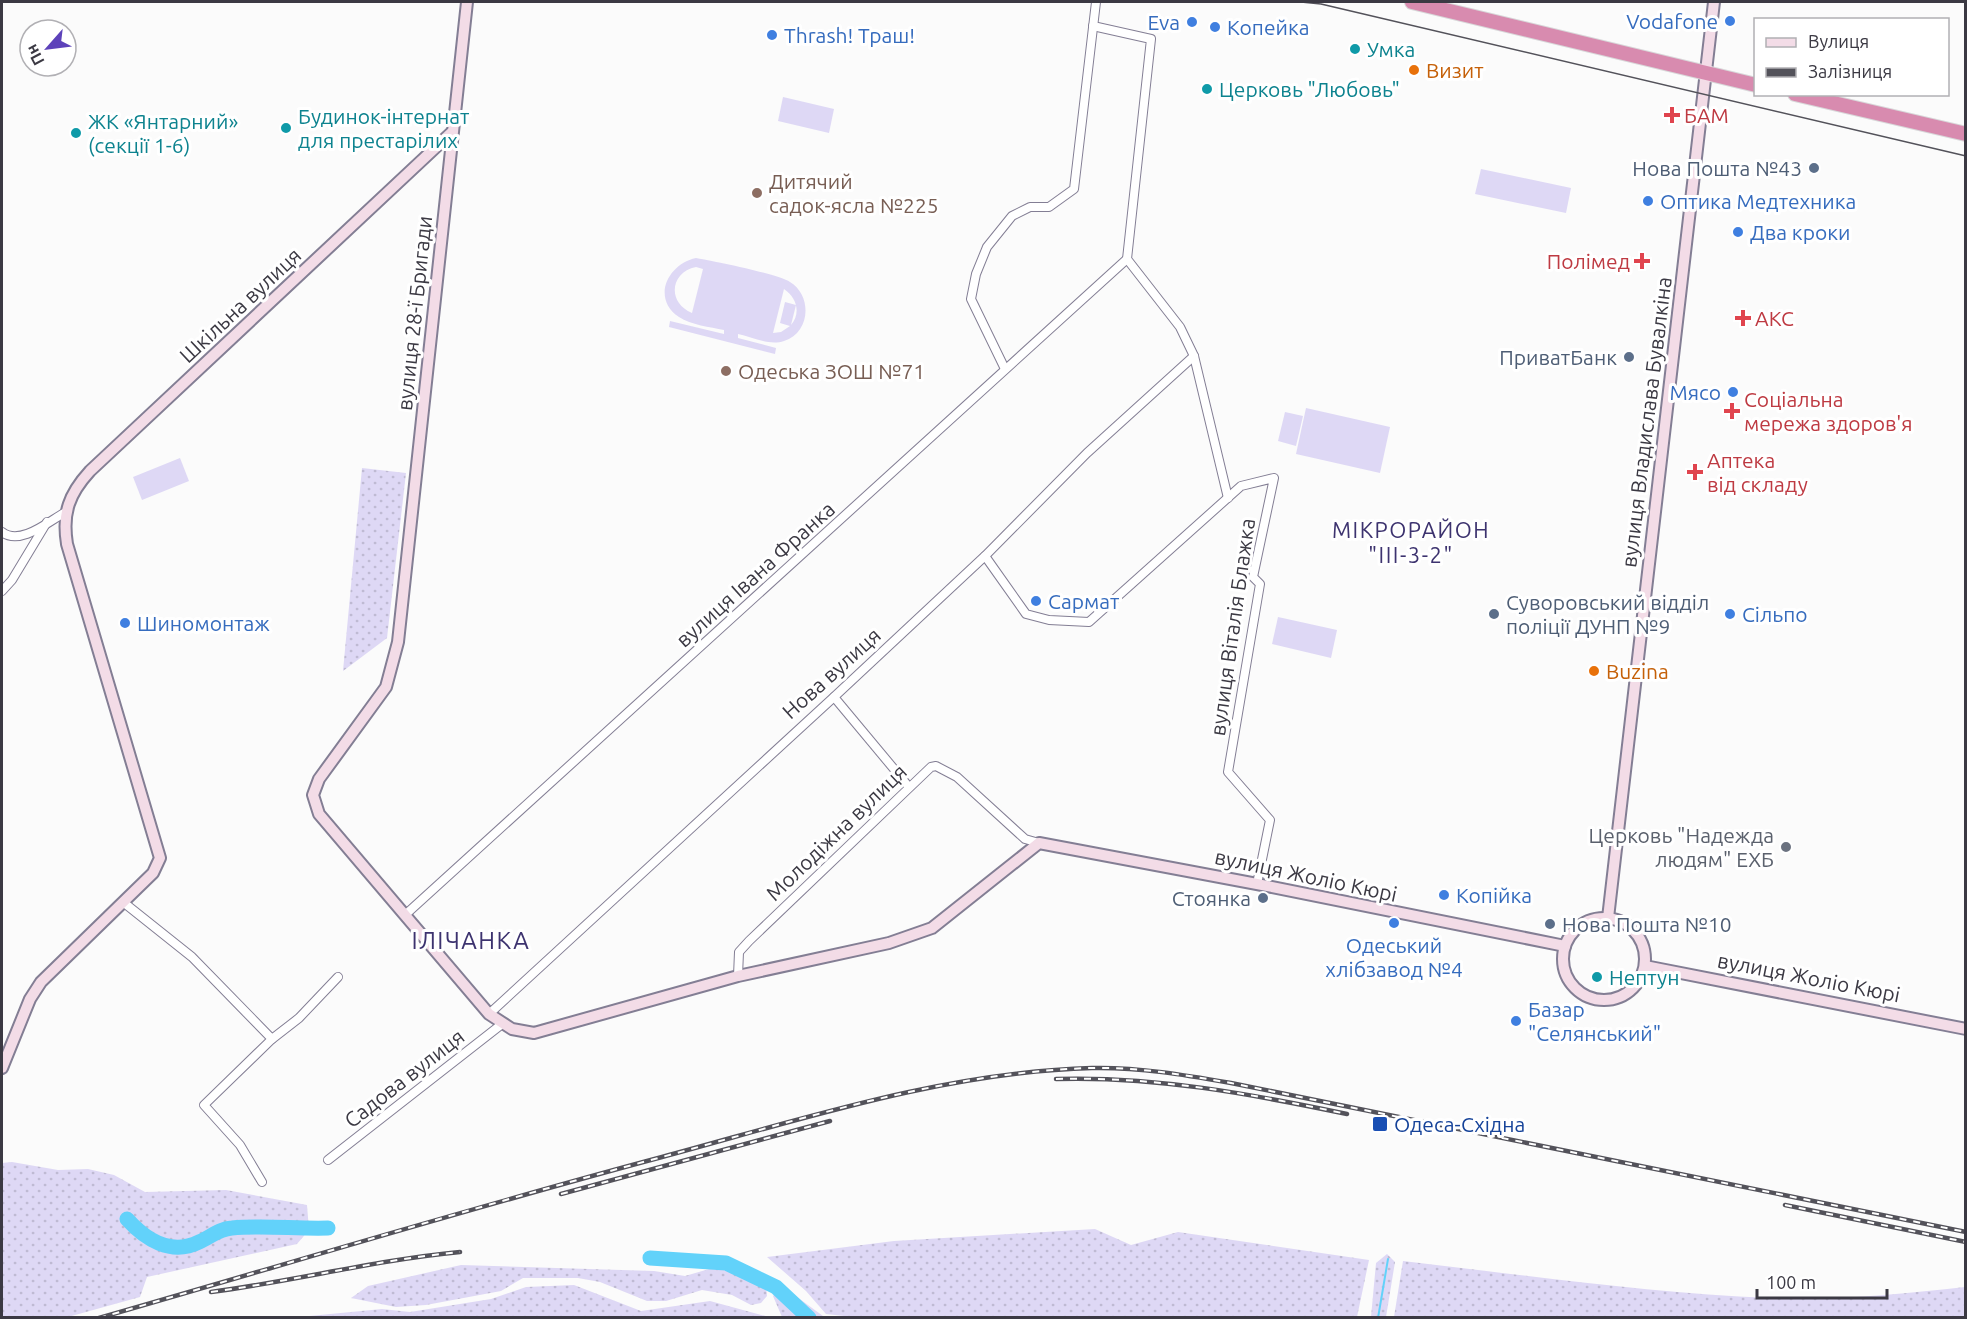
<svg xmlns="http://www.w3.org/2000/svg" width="1967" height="1319" viewBox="0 0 1967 1319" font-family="Ubuntu,sans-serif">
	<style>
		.grass { fill: url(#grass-dots) }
		.garden { fill: #ded8f5; fill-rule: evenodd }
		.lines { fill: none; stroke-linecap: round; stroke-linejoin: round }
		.stream { stroke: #62d2fa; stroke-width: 2 }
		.river { stroke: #62d2fa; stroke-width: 15 }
		.street-casing { stroke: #837e94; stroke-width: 10 }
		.secondary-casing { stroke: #837e94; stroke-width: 14 }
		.highway-casing { stroke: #d8d7d9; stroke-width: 16 }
		.street { stroke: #fff; stroke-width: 8 }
		.secondary { stroke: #f3dce7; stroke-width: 10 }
		.highway { stroke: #d88baf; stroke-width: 14 }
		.tram { stroke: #53525a; stroke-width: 1.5 }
		.rail-casing { stroke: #53525a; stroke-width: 4.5 }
		.rail { stroke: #fff; stroke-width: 2; stroke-dasharray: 7; stroke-linecap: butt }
		.shop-dot { fill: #3f7fe0; stroke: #fff; stroke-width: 2 }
		.culture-dot { fill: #0f9aa8; stroke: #fff; stroke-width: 2 }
		.food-dot { fill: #e8710a; stroke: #fff; stroke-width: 2 }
		.health-dot { fill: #e0444e; stroke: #fff; stroke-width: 2 }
		.service-dot { fill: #5c6f8a; stroke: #fff; stroke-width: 2 }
		.education-dot { fill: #8d6e63; stroke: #fff; stroke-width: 2 }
		.worship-dot { fill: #6b7280; stroke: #fff; stroke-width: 2 }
		.transit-dot { fill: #1a4fb4; stroke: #fff; stroke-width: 2 }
		.labels { text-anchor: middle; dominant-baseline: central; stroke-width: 6; stroke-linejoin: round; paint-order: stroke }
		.shop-label { font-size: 21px; fill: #366cbe; stroke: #fff; text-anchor: start }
		.culture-label { font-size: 21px; fill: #0d838f; stroke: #fff; text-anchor: start }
		.food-label { font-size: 21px; fill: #c56008; stroke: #fff; text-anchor: start }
		.health-label { font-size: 21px; fill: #be3a42; stroke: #fff; text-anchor: start }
		.service-label { font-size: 21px; fill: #4e5e75; stroke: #fff; text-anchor: end }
		.education-label { font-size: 21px; fill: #785e54; stroke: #fff; text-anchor: start }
		.street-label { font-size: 21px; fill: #3b3943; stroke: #fff }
		.worship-label { font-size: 21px; fill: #5b616d; stroke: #fff; text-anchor: end }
		.transit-label { font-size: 21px; fill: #164399; stroke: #fff; text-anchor: start }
		.neighbourhood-label { font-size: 22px; letter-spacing: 1.5px; fill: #3d336f; stroke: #fff }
		.quarter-label { font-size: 24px; letter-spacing: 1.5px; fill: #3d336f; stroke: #fff }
	</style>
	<defs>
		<pattern id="grass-dots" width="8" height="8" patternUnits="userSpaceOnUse" patternTransform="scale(1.5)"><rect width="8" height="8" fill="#ded8f5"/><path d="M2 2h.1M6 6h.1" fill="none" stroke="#bfbad3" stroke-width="1.8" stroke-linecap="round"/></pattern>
	</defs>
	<rect width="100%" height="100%" fill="#fbfbfb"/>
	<g class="grass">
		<polygon points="362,468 406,473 387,638 343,671"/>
		<polygon points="12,1162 58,1170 88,1169 114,1175 145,1192 226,1190 307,1205 309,1230 297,1244 147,1277 140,1297 68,1317 2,1317 2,1163"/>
		<polygon points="1095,1229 1131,1245 1178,1232 1369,1260 1357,1317 853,1317 826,1314 806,1291 767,1257 894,1241"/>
		<polygon points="1387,1254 1395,1262 1386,1317 1371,1317 1376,1263"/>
		<path d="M1403 1261C1525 1275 1647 1293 1770 1298 1835 1301 1901 1294 1965 1287V1317H1394Z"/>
		<polygon points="461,1265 654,1271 685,1276 716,1267 766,1286 767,1296 761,1303 751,1305 732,1295 702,1290 666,1301 647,1301 600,1282 578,1278 523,1278 501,1291 426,1305 396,1307 351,1298 368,1286"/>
		<polygon points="574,1285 641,1311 710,1301 769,1317 299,1317 382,1309 410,1312 491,1299 526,1287"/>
		<polygon points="782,1286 823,1316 830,1317 782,1317 773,1296"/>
	</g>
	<g class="garden">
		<polygon points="783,97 834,109 829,133 778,121"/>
		<polygon points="1481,169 1571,188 1566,213 1475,194"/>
		<path d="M696 258C713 261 778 274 790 282 813 296 810 333 784 341 769 346 752 337 738 334V338L776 348 775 354 669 327 670 321 724 334V330C710 327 691 325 679 317 651 298 668 264 696 258ZM696 267 703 269 692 313C667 303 670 272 696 267ZM784 289C797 298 801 313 791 325L796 305 785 302 780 323 790 326 781 332 773 333Z"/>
		<polygon points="1306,408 1390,427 1380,473 1296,454"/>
		<polygon points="1285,412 1303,416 1296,446 1278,441"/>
		<polygon points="180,458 189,481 142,500 133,477"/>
		<polygon points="1278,617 1337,630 1331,658 1272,644"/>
	</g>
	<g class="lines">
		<polyline class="stream" points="1378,1318 1388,1259"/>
		<g class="river">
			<path d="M127 1219C145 1239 171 1256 199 1242 211 1237 218 1229 232 1228 264 1225 296 1229 328 1228"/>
			<polyline points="650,1258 726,1263 776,1287 809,1318"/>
		</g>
		<g class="street-casing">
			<g id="street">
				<polyline points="1093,26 1151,39 1127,259 1180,327 1194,356 1228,498"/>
				<polyline points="1005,369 971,299 976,274 987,247 1012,216 1030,207 1049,207 1074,189 1096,2"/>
				<path d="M2 532C20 546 48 522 64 513"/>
				<polyline points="985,556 1026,614 1049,620 1089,622 1241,486 1274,478 1253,577 1260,584 1228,772 1270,820 1257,884"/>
				<polyline points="2,591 12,580 47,522"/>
				<polyline points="834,697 909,787"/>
				<polyline points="123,902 192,957 272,1039 204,1105 240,1145 262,1182"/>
				<polyline points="405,915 1127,259"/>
				<polyline points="738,976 739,952 749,941 931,767 936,766 957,777 1025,839 1039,843"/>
				<polyline points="489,1014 834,697 985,556 1087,453 1194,356"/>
				<polyline points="272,1039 299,1018 338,977"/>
				<polyline points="328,1160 502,1024"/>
			</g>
		</g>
		<g class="secondary-casing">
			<g id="secondary">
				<polyline points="467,2 398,642 386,687 319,779 313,795 319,814 489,1014 512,1029 534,1033 738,976 889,943 932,928 1039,843 1257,884 1565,946"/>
				<circle cx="1604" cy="959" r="41"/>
				<polyline points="1608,918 1714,2"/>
				<polyline points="1645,966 1966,1029"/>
				<path d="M2 1068 30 999 41 982 153 873 160 858 67 544C62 513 69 494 90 471L451 133"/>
			</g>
		</g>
		<g class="highway-casing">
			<g id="highway">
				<polyline points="1412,2 1756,85"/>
				<polyline points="1795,94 1966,134"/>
			</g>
		</g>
		<use href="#street" class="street"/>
		<use href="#secondary" class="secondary"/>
		<use href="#highway" class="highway"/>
		<polyline class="tram" points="1301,2 1321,4 1966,156"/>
		<g class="rail-casing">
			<g id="rail">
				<path d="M1056 1079C1155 1076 1251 1094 1347 1114"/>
				<polyline points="561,1194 830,1121"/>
				<polyline points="1785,1205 1966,1242"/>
				<path d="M211 1292C295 1281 376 1260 460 1252"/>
				<path d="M99 1318C287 1264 474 1207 662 1157 803 1119 945 1072 1092 1068 1139 1067 1185 1075 1231 1083L1966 1232"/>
			</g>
		</g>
		<use href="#rail" class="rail"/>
	</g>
	<g class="shop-dot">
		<circle cx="1730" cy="21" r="6"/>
		<circle cx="1192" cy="22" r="6"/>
		<circle cx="1215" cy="27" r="6"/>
		<circle cx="772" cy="35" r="6"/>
		<circle cx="1648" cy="201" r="6"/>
		<circle cx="1738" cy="232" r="6"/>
		<circle cx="1733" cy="392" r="6"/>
		<circle cx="1036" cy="601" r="6"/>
		<circle cx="1730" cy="614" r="6"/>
		<circle cx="125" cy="623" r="6"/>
		<circle cx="1444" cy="895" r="6"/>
		<circle cx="1394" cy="923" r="6"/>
		<circle cx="1516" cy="1021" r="6"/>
	</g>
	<g class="culture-dot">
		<circle cx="1355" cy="49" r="6"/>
		<circle cx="1207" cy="89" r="6"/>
		<circle cx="286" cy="128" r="6"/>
		<circle cx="76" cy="133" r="6"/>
		<circle cx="1597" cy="977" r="6"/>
	</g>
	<g class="food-dot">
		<circle cx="1414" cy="70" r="6"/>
		<circle cx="1594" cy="671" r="6"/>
	</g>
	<g class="health-dot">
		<path d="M1669 106h6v6h6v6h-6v6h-6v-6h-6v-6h6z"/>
		<path d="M1639 252h6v6h6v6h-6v6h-6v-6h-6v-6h6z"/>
		<path d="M1740 309h6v6h6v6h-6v6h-6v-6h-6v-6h6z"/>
		<path d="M1729 402h6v6h6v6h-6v6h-6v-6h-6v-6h6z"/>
		<path d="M1692 463h6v6h6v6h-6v6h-6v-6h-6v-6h6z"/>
	</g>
	<g class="service-dot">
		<circle cx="1814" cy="168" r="6"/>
		<circle cx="1629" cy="357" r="6"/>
		<circle cx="1494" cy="614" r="6"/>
		<circle cx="1263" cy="898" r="6"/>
		<circle cx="1550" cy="924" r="6"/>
	</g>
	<g class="education-dot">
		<circle cx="757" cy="193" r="6"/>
		<circle cx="726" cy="371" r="6"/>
	</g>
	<circle class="worship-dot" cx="1786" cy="847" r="6"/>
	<rect class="transit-dot" x="1372" y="1116" width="16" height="16" rx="3"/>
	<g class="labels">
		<g class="shop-label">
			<text x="1718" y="21" text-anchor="end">Vodafone</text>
			<text x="1180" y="22" text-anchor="end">Eva</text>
			<text x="1227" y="27">Копейка</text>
			<text x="784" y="35">Thrash! Траш!</text>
			<text x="1660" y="201">Оптика Медтехника</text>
			<text x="1750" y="232">Два кроки</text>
			<text x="1721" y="392" text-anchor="end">Мясо</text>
			<text x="1048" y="601">Сармат</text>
			<text x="1742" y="614">Сільпо</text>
			<text x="137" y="623">Шиномонтаж</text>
			<text x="1456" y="895">Копійка</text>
			<text x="1394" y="945" text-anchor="middle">Одеський<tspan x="1394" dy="24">хлібзавод №4</tspan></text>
			<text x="1528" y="1009">Базар<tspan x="1528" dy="24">"Селянський"</tspan></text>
		</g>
		<g class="culture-label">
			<text x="1367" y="49">Умка</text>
			<text x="1219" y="89">Церковь "Любовь"</text>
			<text x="298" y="116">Будинок-інтернат<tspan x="298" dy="24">для престарілих</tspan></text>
			<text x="88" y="121">ЖК «Янтарний»<tspan x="88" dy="24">(секції 1-6)</tspan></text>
			<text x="1609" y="977">Нептун</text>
		</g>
		<g class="food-label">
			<text x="1426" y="70">Визит</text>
			<text x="1606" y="671">Buzina</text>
		</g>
		<g class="health-label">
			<text x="1684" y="115">БАМ</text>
			<text x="1630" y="261" text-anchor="end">Полімед</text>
			<text x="1755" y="318">АКС</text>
			<text x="1744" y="399">Соціальна<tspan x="1744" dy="24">мережа здоров'я</tspan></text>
			<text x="1707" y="460">Аптека<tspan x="1707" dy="24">від складу</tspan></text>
		</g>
		<g class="service-label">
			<text x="1802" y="168">Нова Пошта №43</text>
			<text x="1617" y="357">ПриватБанк</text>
			<text x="1506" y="602" text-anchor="start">Суворовський відділ<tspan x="1506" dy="24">поліції ДУНП №9</tspan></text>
			<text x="1251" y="898">Стоянка</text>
			<text x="1562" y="924" text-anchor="start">Нова Пошта №10</text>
		</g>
		<g class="education-label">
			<text x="769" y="181">Дитячий<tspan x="769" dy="24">садок-ясла №225</tspan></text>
			<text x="738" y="371">Одеська ЗОШ №71</text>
		</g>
		<g class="street-label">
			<text transform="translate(240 305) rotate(-43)">Шкільна вулиця</text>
			<text transform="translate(414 313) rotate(-84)">вулиця 28-ї Бригади</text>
			<text transform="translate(1646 422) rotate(-83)">вулиця Владислава Бувалкіна</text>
			<text transform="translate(755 574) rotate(-42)">вулиця Івана Франка</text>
			<text transform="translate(1232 627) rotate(-82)">вулиця Віталія Блажка</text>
			<text transform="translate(831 673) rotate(-42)">Нова вулиця</text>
			<text transform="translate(836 832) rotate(-44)">Молодіжна вулиця</text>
			<text transform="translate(1306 875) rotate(12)">вулиця Жоліо Кюрі</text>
			<text transform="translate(1809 977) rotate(11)">вулиця Жоліо Кюрі</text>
			<text transform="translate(404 1078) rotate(-38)">Садова вулиця</text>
		</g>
		<g class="worship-label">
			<text x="1774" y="835">Церковь "Надежда<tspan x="1774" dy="24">людям" ЕХБ</tspan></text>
		</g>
		<g class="transit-label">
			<text x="1394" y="1124">Одеса-Східна</text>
		</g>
		<g class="neighbourhood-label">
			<text x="1411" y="529">МІКРОРАЙОН<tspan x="1411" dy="25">"ІІІ-3-2"</tspan></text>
		</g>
		<g class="quarter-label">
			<text x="471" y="940">ІЛІЧАНКА</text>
		</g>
	</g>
	<rect width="1967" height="1319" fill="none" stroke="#3b3943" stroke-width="6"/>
	<rect x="1754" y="18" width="195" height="78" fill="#ffffff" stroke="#b1b0b4" stroke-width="1.5"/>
	<rect x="1766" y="38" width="30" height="9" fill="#f3dce7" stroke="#b1b0b4" stroke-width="1.5"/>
	<text x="1808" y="48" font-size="18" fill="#3b3943">Вулиця</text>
	<rect x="1766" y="68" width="30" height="9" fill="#53525a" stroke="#b1b0b4" stroke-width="1.5"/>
	<text x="1808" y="78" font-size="18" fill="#3b3943">Залізниця</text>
	<g transform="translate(48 48) rotate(242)"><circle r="28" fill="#ffffff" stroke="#b1b0b4" stroke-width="1.5"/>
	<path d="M0-4.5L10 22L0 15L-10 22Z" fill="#5d42ba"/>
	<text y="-9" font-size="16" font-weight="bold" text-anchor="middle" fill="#3b3943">Пн</text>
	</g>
	<path d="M1757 1289v9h130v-9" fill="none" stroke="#3b3943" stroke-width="3"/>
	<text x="1766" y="1289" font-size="18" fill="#3b3943" stroke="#ffffff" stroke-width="4.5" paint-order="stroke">100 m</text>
</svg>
